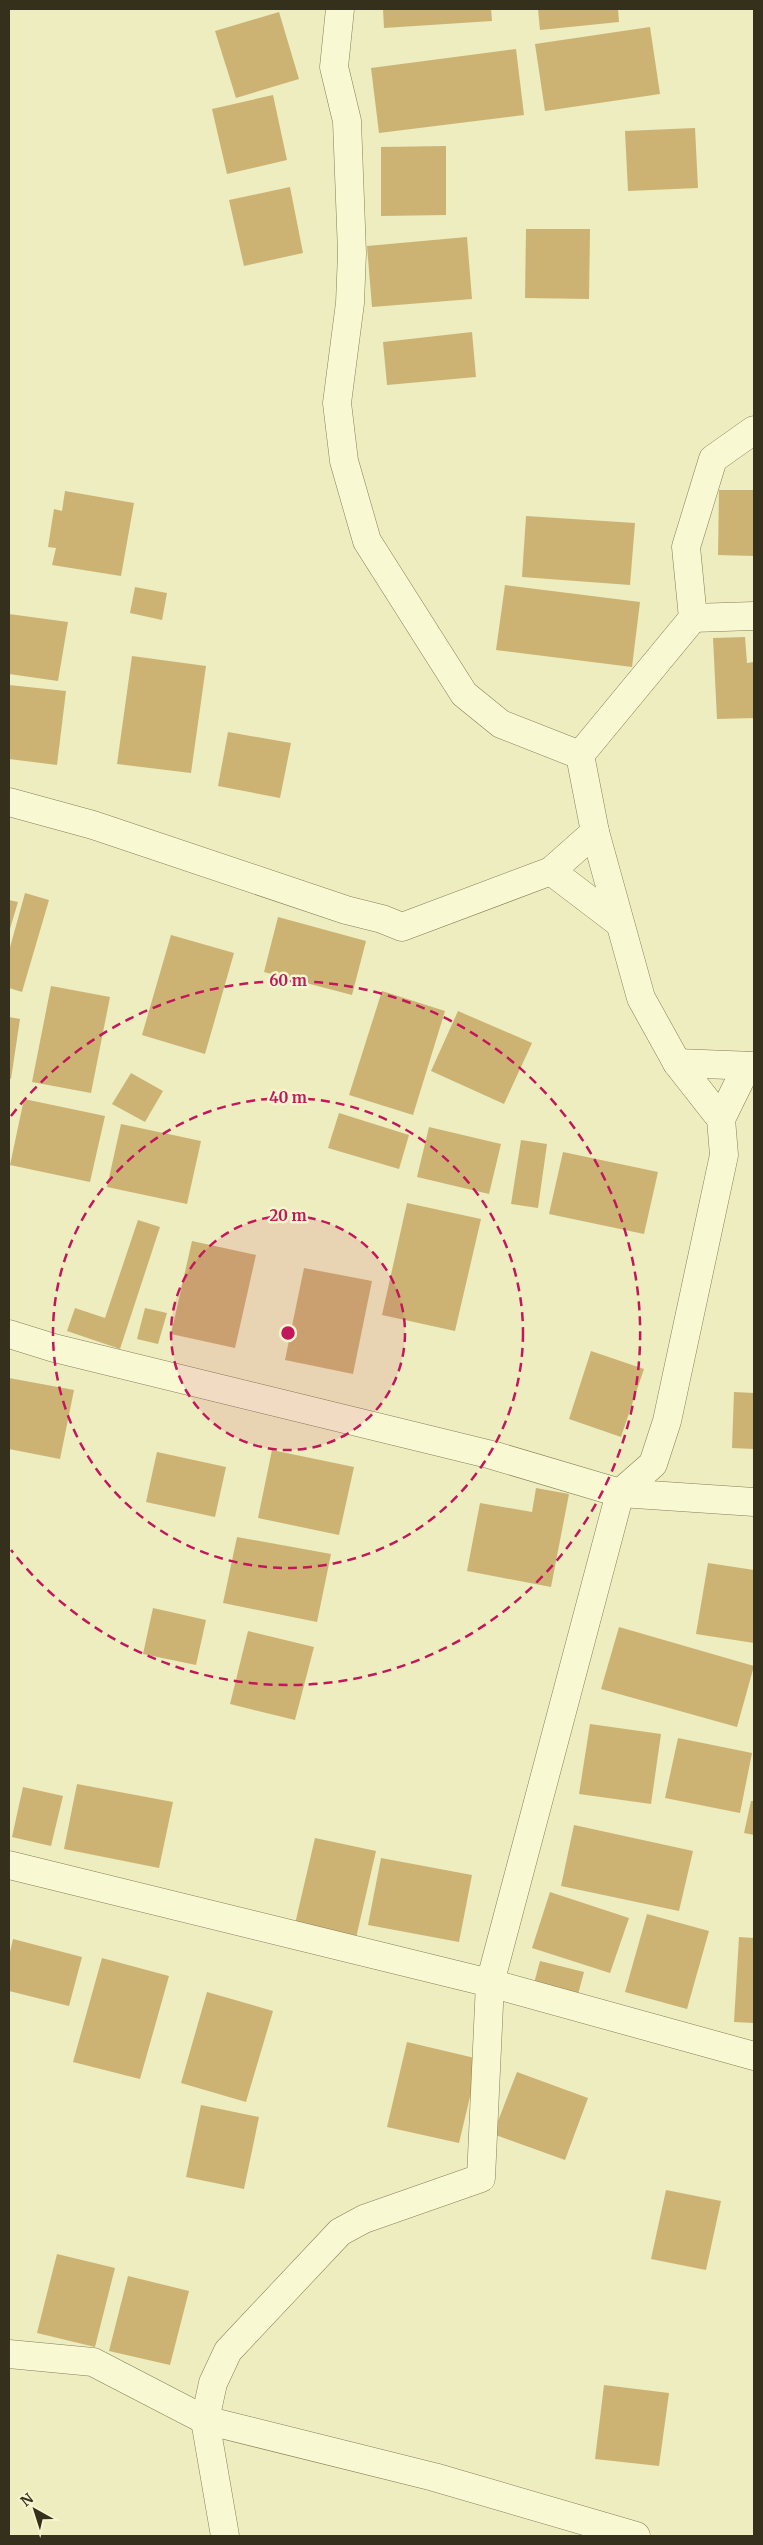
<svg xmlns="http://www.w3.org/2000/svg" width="763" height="2545" viewBox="0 0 763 2545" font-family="Merriweather,serif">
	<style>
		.building { fill: #ccb374 }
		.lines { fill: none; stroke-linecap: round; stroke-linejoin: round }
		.minor-casing { stroke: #867e57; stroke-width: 29 }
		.minor { stroke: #f8f8d2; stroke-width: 28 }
		.ring { fill: none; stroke: #c2185b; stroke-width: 2.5; stroke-dasharray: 9 6 }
		.centre { fill: #c2185b; stroke: #f5f5ce; stroke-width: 2.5 }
		.ring-label { font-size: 15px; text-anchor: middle; font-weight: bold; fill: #c2185b; stroke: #f5f5ce; stroke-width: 5; stroke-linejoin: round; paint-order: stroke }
	</style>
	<rect width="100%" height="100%" fill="#ededbf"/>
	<g class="building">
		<polygon points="383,9 491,9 492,21 384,28"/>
		<polygon points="538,9 618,9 619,22 540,30"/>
		<polygon points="279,12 299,79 236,98 215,31"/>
		<polygon points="650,27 660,94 545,111 535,44"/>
		<polygon points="516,49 524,115 379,133 371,68"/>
		<polygon points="273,95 287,160 227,174 212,109"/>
		<polygon points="695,128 698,188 628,191 625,131"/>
		<polygon points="446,146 446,215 381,216 381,147"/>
		<polygon points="290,187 303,253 244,266 229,200"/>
		<polygon points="526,229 590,229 589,299 525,298"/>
		<polygon points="467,237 472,299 372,307 367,246"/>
		<polygon points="472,332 476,377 387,385 383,342"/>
		<polygon points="719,490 754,490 754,556 718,555"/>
		<polygon points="65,491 134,503 121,576 52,565 56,548 48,547 54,509 62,511"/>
		<polygon points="526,516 635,523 630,585 522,577"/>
		<polygon points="505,585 640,602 632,667 496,650"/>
		<polygon points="135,587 167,593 162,620 130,613"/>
		<polygon points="9,614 68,622 58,681 9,674"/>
		<polygon points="745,637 747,663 754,662 754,718 717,719 713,638"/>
		<polygon points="132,656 206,666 191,773 117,764"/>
		<polygon points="9,685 66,691 57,765 9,759"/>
		<polygon points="228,732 291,743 280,798 218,786"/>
		<polygon points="25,893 49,900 22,992 9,988 9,951"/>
		<polygon points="9,900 18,902 9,932"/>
		<polygon points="278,917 366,941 352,995 264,972"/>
		<polygon points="171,935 234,953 205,1054 142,1035"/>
		<polygon points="51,986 110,997 91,1093 32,1082"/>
		<polygon points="382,991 445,1011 413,1115 349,1095"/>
		<polygon points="458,1011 532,1043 504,1104 431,1071"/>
		<polygon points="9,1017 20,1019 11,1079 9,1078"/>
		<polygon points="131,1073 163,1091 145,1122 112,1104"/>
		<polygon points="24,1099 105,1116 90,1182 10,1165"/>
		<polygon points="339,1113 409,1135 399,1169 328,1148"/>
		<polygon points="121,1124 201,1141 187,1204 107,1187"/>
		<polygon points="429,1127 501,1144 489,1194 417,1177"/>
		<polygon points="521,1140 547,1144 538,1208 511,1204"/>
		<polygon points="563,1152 658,1172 644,1234 549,1214"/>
		<polygon points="407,1203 481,1219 455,1331 382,1315"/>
		<polygon points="138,1220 160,1227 120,1349 67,1331 75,1308 105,1318"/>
		<polygon points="192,1241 256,1255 235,1348 171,1334"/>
		<polygon points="304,1268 372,1281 353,1374 285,1360"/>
		<polygon points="145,1308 167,1313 158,1344 137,1339"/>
		<polygon points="591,1351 644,1369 621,1437 569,1419"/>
		<polygon points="9,1378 74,1390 60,1459 9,1449"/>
		<polygon points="734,1392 754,1393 754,1449 732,1448"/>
		<polygon points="272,1450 354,1467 339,1535 258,1518"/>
		<polygon points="157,1452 226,1467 215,1517 146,1502"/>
		<polygon points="536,1488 569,1494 551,1587 467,1571 480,1503 532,1512"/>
		<polygon points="237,1537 331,1554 317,1622 223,1603"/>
		<polygon points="708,1563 754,1570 754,1643 696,1634"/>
		<polygon points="153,1608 206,1620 196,1665 143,1654"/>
		<polygon points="619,1627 754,1666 737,1727 601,1689"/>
		<polygon points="248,1631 314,1647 295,1720 230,1704"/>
		<polygon points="590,1724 661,1734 651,1804 579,1794"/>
		<polygon points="678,1738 752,1753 740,1813 665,1798"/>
		<polygon points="77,1784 173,1802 159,1868 64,1849"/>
		<polygon points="23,1787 63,1796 51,1846 12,1837"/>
		<polygon points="751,1801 754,1801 754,1835 744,1833"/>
		<polygon points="574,1825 693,1851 679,1911 561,1886"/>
		<polygon points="315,1838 376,1851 356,1938 295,1924"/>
		<polygon points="381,1858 472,1875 459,1942 368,1925"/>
		<polygon points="550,1892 629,1918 610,1973 532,1948"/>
		<polygon points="647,1914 709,1931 687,2009 625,1992"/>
		<polygon points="739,1937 754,1938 754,2023 734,2022"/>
		<polygon points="13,1939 82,1957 69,2006 9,1991 9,1956"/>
		<polygon points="102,1958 169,1976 140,2079 73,2062"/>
		<polygon points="540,1961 584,1972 577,1998 533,1987"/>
		<polygon points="207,1992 273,2011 246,2102 181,2083"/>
		<polygon points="407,2042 479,2059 459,2143 387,2127"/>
		<polygon points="517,2072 588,2098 565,2160 493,2134"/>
		<polygon points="201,2105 259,2117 244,2189 186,2177"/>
		<polygon points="666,2190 721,2201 706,2270 651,2259"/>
		<polygon points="57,2254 115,2268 95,2347 37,2333"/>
		<polygon points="128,2276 189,2291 170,2365 109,2351"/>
		<polygon points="604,2385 669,2393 659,2466 595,2459"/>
	</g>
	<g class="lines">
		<g class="minor-casing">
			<g id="minor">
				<polyline points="340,9 334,67 347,121 352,253 350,303 337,403 344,461 367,541 464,694 501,724 580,755"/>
				<polyline points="693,618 754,616"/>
				<polyline points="9,802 93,825 346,910 382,919 402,927 551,871 595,832"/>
				<polyline points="551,871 618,922"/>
				<polyline points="677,1063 754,1066"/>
				<polyline points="721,1119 747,1066"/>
				<polyline points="9,1334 54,1348 492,1455 620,1493 754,1502"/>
				<polyline points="9,1865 490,1983 754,2056"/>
				<polyline points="9,2354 93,2362 205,2420 434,2477 636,2536"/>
				<polyline points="225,2536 205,2420 213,2383 228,2351 340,2232 364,2219 481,2178 490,1983 620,1493 653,1464 667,1421 724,1155 721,1119 677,1063 641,998 595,832 580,755 693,618 686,547 713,459 754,430"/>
			</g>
		</g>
		<use href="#minor" class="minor"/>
	</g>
	<circle cx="288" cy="1333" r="117" fill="#c2185b" fill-opacity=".12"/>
	<g class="ring">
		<circle cx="288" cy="1333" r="117"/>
		<circle cx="288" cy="1333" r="235"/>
		<path d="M11 1116A352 352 0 1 1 11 1550"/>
	</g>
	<circle cx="288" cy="1333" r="8" class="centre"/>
	<g class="ring-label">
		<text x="288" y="986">60 m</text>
		<text x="288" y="1103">40 m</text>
		<text x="288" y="1221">20 m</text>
	</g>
	<rect width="763" height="2545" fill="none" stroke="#35301c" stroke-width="20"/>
	<g transform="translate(35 2510) rotate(321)" stroke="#f5f5ce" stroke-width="4" paint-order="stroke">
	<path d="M0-4L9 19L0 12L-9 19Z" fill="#35301c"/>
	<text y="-8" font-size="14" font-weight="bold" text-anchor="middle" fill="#35301c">N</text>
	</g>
</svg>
